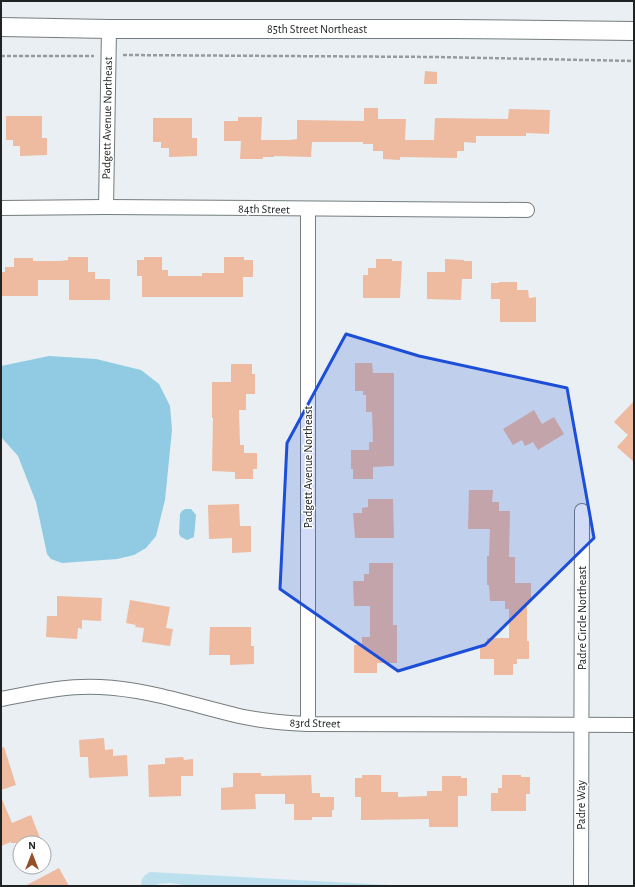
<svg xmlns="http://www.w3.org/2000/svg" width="635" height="887" viewBox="0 0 635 887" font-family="'Alegreya Sans',sans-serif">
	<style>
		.green { fill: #bde0ef }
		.water { fill: #90cbe3 }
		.building { fill: #eebaa0 }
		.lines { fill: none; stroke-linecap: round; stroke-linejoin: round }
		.minor-casing { stroke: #767c7e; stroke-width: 16 }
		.tertiary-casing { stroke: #767c7e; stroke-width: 20 }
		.path { stroke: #979b9e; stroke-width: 2.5; stroke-dasharray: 4 2; stroke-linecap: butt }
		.minor { stroke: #fff; stroke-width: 14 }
		.tertiary { stroke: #fff; stroke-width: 18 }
		.marked { fill: #1d4ed8; fill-opacity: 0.2; stroke: #1d4ed8; stroke-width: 3; stroke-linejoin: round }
		.labels { text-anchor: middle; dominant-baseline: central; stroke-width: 3; stroke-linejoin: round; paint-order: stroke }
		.street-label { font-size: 12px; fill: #202324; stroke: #fff }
	</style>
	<rect width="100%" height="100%" fill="#e9eff2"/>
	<path class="green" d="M150 872 390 885 392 886H190L170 883 158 884 156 886H141C141 878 144 875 150 872Z"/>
	<g class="water">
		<polygon points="49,356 96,359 141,370 159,384 170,406 172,430 165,500 156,536 146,548 134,555 117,559 62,563 51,559 47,554 36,502 18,456 1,437 1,366"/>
		<polygon points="185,509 191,509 196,515 194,537 187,540 181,537 179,534 180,514 182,511"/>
	</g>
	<g class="building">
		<polygon points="425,71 437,72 437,84 424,84"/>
		<polygon points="364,108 378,108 378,119 406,119 405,140 434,140 435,118 508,119 509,109 550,110 549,134 526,133 526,136 476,136 476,143 464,142 464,151 457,151 457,158 400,157 400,160 383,159 383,151 373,151 373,144 363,144 363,142 312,142 311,157 274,156 274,157 263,157 263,159 240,159 241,141 224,141 224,121 238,121 238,117 262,117 261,140 290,140 297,139 297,120 364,121"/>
		<polygon points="6,116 42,116 42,138 47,138 47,155 20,156 20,146 13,146 13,140 6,140"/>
		<polygon points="153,118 192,118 192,138 197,138 197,156 169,157 169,148 161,148 161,142 153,142"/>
		<polygon points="68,257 88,257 88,272 95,272 95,279 110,279 110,300 69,300 69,280 38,280 38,296 1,296 1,272 5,272 5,267 14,267 14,258 33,258 33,261 60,261 68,260"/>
		<polygon points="144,257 162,257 162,270 168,270 168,276 202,276 202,273 224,273 224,257 244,257 244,260 253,260 253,277 243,277 243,297 142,297 142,276 137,276 137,260 144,260"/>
		<polygon points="376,259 392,259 392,261 402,261 400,298 363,298 363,275 368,275 368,268 376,268"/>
		<polygon points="445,259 464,260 464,261 472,261 472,279 462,279 461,300 427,299 427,272 445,272"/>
		<polygon points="499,282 517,282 517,290 528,290 529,298 536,297 536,322 500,322 500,299 491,299 491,283 499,283"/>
		<polygon points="355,363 372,363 373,373 394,373 394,466 373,467 373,479 353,479 353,469 351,469 351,450 369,450 369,442 373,442 372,412 366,412 366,395 363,395 363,391 355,391"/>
		<polygon points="231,364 252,364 252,374 255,374 255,394 246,394 246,410 239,410 240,445 244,445 244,453 257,453 257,469 253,469 253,479 235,479 235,472 212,471 213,418 212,418 212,382 231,382"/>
		<polygon points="634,401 634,462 617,447 628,435 614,422"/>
		<polygon points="534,410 542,424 554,417 564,434 538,450 533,442 525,446 522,440 513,445 503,429"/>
		<polygon points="469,490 493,490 492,502 499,502 499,511 510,511 509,557 515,557 515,583 531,583 531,601 527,601 527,641 529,641 529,659 517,659 517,664 513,664 513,675 494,675 494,659 480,659 480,646 487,646 487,638 509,638 509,609 505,609 505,601 490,601 489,585 487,585 487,556 489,556 490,529 468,529"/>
		<polygon points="368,499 393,499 394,538 355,538 353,513 362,513 362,508 368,507"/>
		<polygon points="239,504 240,526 251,526 251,552 232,553 232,538 209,539 208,505"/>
		<polygon points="369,563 393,563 393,625 397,625 397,663 377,663 377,673 354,673 354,645 362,645 362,637 370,637 370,606 354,606 353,581 364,581 364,574 369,574"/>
		<polygon points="57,596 102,598 101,621 82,620 82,629 78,628 77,639 46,637 47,616 57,616"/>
		<polygon points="130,600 170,607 166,628 173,629 170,646 142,642 144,628 135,627 136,625 126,623"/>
		<polygon points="210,627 251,627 251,646 254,646 254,664 230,665 230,655 209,655"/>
		<polygon points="104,738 105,750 113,749 113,756 127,755 128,776 89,778 88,757 80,757 79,740"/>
		<polygon points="4,747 16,785 1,790 1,748"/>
		<polygon points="183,757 184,760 193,759 193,776 181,776 181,796 149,797 148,765 165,764 165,758"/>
		<polygon points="233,773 261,773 261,776 311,775 312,793 320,793 320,797 334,797 334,810 332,810 332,817 312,817 312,820 294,820 294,804 285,804 285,794 255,794 256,809 221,810 221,788 233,787"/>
		<polygon points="362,775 381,775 381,792 398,792 398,797 427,796 427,791 442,791 442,776 461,776 461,778 467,778 467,796 458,796 458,827 429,827 429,819 361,820 361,797 355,797 355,778 362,778"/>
		<polygon points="502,775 521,775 521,777 530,777 530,794 526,794 526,811 491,811 491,793 498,793 498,788 502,788"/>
		<polygon points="1,797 12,823 31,815 42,843 11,843 11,842 1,846"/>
		<polygon points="59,868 69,886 25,886"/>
	</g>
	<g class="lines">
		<g class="minor-casing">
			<g id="minor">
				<polyline points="106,207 109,29"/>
				<polyline points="1,208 106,207 527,210"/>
				<path d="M1 699C33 693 67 685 100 687 148 689 192 705 239 716 262 721 285 723 308 724L634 725"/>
				<polyline points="308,724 308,209"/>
				<polyline points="581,886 582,511"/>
			</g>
		</g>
		<g class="tertiary-casing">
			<polyline id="tertiary" points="1,27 109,29 455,29 634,31"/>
		</g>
		<g class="path">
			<polyline points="123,55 438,57 634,61"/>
			<polyline points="1,56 94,56"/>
		</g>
		<use href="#minor" class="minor"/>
		<use href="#tertiary" class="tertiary"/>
	</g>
	<path class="marked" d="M346 334 419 356 567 388 594 538 485 645 398 671 280 589 287 443Z"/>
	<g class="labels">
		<g class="street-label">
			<text x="317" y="29">85th Street Northeast</text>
			<text transform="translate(107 118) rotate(-89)">Padgett Avenue Northeast</text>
			<text transform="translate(264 209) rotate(1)">84th Street</text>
			<text transform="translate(308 467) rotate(-90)">Padgett Avenue Northeast</text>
			<text transform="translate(582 618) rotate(-90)">Padre Circle Northeast</text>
			<text transform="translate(315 723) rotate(1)">83rd Street</text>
			<text transform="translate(581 805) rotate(-90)">Padre Way</text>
		</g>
	</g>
	<rect width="635" height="887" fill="none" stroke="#202324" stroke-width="4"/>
	<g transform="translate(32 855)"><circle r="19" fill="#ffffff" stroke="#a6a7a7"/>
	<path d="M0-3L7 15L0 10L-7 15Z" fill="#965028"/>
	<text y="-6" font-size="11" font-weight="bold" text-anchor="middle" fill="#202324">N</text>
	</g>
</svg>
